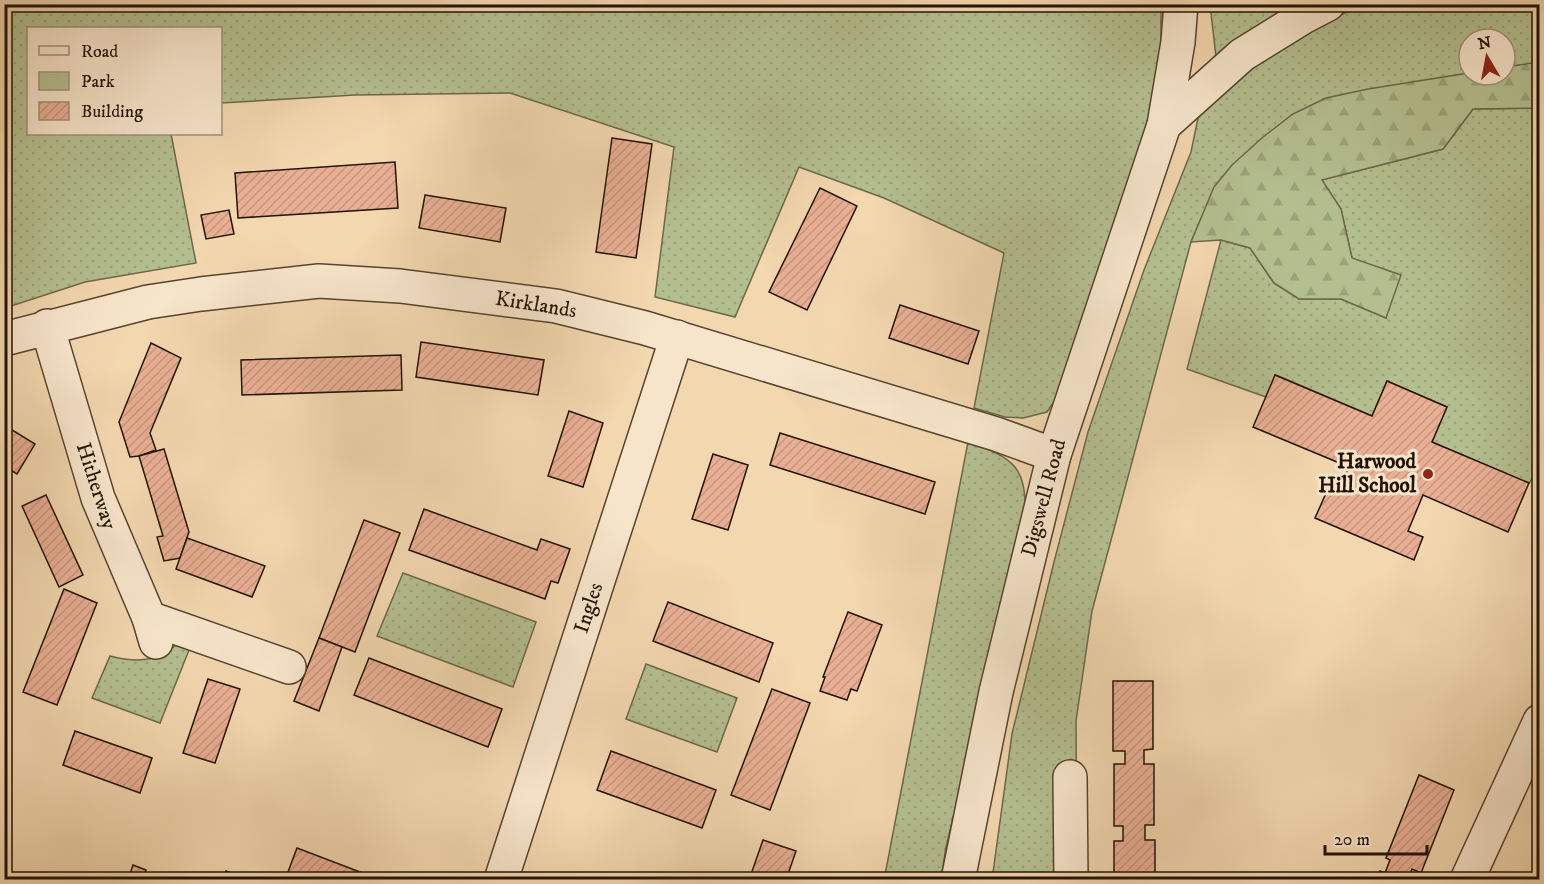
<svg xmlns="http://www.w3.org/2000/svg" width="1544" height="884" viewBox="0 0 1544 884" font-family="'IM FELL DW Pica',serif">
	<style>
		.green { fill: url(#green-dots); stroke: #6b694a; stroke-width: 1.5 }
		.forest { fill: url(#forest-firs); stroke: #6b694a; stroke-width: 1.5 }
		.building { fill: url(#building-hatch); stroke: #221304; stroke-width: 1.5 }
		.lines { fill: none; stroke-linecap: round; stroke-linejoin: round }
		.minor-casing { stroke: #56442f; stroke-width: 36 }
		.minor { stroke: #f7e5cb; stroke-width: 33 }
		.poi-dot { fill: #8f2418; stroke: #f7e5cb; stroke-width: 2 }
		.labels { text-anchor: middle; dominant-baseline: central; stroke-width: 6; stroke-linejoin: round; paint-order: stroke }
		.street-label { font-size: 21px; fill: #221304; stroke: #f7e5cb }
		.poi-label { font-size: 21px; font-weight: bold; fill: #221304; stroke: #f7e5cb; text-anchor: end }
	</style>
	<defs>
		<pattern id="green-dots" width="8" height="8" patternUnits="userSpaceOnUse" patternTransform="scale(1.5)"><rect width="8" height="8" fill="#b4bf90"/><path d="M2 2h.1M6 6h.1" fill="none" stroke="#9aa37b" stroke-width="1.8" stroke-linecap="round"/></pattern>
		<pattern id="forest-firs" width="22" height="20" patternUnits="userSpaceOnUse" patternTransform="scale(1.5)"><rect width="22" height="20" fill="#b4bf90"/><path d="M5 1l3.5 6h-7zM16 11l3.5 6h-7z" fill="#9aa37b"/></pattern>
		<pattern id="building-hatch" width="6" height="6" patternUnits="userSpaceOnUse" patternTransform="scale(1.5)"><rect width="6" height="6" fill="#e9af94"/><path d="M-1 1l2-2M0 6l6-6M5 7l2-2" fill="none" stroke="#c8967e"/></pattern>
	</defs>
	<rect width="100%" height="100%" fill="#f3d7af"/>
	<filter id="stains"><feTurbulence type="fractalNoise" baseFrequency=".00333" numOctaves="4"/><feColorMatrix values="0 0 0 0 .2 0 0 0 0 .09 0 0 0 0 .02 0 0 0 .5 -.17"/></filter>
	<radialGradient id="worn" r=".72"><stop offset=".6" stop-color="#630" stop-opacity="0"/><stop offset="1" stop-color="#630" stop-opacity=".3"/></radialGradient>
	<g class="green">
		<polygon points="1210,4 1298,5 1216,57"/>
		<polygon points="1533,4 1539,6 1539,64 1505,70 1505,39 1469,39 1469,75 1217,183 1191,242 1092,611 1076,721 1077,879 992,880 1012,734 1054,562 1088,432 1144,270 1191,152 1198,118 1228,85 1297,35 1362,5"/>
		<polygon points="4,5 1161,5 1161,62 1156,132 1061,391 1047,412 1023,418 1005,417 974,408 1004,253 884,198 799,167 735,317 655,297 674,147 510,93 355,95 221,103 220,28 28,28 28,134 171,134 196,263 85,282 5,308"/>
		<polygon points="1539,108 1540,469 1529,483 1432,442 1447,407 1387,381 1372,416 1276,375 1266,397 1187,369 1221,240 1250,248 1274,283 1299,299 1341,299 1386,318 1352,258 1341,209 1321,180 1443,149 1473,109"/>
		<path d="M968 442C1014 458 1027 466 1025 518L946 847 941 879 884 880Z"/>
		<polygon points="403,573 536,622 513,687 377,636"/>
		<path d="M185 637 193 640 160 723 92 698 110 656C141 664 162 661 185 637Z"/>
		<polygon points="646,664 737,698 717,752 626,719"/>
	</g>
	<polygon class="forest" points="1539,62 1539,108 1473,109 1443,149 1322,180 1341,209 1352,258 1401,275 1386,318 1341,299 1299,299 1274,283 1250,248 1221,240 1191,242 1214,187 1232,165 1263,137 1293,114 1326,98 1368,89 1469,73 1469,75 1505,75 1505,67"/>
	<g class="building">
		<polygon points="612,138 652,144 636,258 596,252"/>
		<polygon points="395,162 398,208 238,218 235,173"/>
		<polygon points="820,188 857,206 807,310 769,292"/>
		<polygon points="425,195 506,208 500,242 419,228"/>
		<polygon points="229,210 234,234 206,239 201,215"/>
		<polygon points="900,305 979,331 968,364 889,338"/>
		<polygon points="421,342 544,360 538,395 416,377"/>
		<polygon points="151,343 181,358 150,433 156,450 139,456 130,457 119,422"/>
		<polygon points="401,355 402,390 242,395 241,360"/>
		<polygon points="1275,375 1372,416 1387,381 1447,407 1432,442 1529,483 1508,532 1423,495 1408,531 1423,537 1414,560 1315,518 1331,482 1341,486 1349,467 1253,427"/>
		<polygon points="569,411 603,423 583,487 548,476"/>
		<polygon points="4,425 35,444 17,474 4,466"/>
		<polygon points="780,433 935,482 925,514 770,465"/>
		<polygon points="164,449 189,532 180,558 164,561 157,537 163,536 139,456"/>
		<polygon points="713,454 748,465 728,530 692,519"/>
		<polygon points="46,495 83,575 59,587 22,506"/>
		<polygon points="424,509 537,550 541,539 570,549 558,583 551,581 545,599 409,550"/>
		<polygon points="364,520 400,533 355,652 319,638"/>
		<polygon points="187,538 265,566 252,597 176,569"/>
		<polygon points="64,589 97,603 57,705 23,692"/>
		<polygon points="668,602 773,643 759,682 653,641"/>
		<polygon points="848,612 882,625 857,691 851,689 847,700 820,691 825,677 823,677"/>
		<polygon points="319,638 342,647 319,711 294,701"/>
		<polygon points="369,658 502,709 488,747 354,695"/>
		<polygon points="208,679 240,689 215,763 183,753"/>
		<polygon points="1113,681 1153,681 1153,749 1144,750 1144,764 1154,764 1154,825 1145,825 1145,840 1155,840 1155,877 1174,877 1174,880 1114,880 1114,841 1123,841 1123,826 1114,826 1114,764 1125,764 1125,751 1113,751"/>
		<polygon points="772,689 810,703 770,810 731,795"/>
		<polygon points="75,731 152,758 140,793 63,765"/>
		<polygon points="611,751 716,790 702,828 597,790"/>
		<polygon points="1419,775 1454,790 1421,873 1412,869 1408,880 1377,880 1380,871 1385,873 1390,860 1386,858"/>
		<polygon points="763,840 796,851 786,880 749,880"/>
		<polygon points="297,848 381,880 285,880"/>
		<polygon points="133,865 146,870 143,880 128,880"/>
		<polygon points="226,871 248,880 222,880"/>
	</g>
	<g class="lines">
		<g class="minor-casing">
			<g id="minor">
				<polyline points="1164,125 1178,42 1181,4"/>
				<polyline points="47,326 98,498 149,618 156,642"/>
				<polyline points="4,339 148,302 201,294 319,281 400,286 556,306 645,328 996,434 1054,455"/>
				<polyline points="149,618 289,667"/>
				<polyline points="1070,777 1071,880"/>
				<polyline points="501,880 677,337"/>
				<polyline points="958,880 996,692 1054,455 1164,125 1242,55 1305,16 1328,4"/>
				<polyline points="1467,880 1540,721"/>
			</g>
		</g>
		<use href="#minor" class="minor"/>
	</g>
	<circle class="poi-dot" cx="1428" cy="474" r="6"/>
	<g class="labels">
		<g class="street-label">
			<text transform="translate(536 305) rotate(9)">Kirklands</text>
			<text transform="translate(96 486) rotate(72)">Hitherway</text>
			<text transform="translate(1044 498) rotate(-75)">Digswell Road</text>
			<text transform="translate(589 608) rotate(-72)">Ingles</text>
		</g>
		<g class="poi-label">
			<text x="1416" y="462">Harwood<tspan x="1416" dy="24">Hill School</tspan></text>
		</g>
	</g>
	<rect width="1544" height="884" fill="none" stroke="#f3d7af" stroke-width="24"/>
	<rect x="6" y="6" width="1532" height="872" fill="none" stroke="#221304" stroke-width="3"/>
	<rect x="12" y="12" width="1520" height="860" fill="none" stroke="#221304" stroke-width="1.5"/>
	<rect x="27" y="27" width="195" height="108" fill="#f7e5cb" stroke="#a2917b" stroke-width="1.5"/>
	<rect x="39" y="46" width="30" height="9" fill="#f7e5cb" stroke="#a2917b" stroke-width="1.5"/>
	<text x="81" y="57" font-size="18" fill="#221304">Road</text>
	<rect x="39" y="72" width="30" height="18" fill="#b4bf90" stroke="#a2917b" stroke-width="1.5"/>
	<text x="81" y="87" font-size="18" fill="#221304">Park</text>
	<rect x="39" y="102" width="30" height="18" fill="url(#building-hatch)" stroke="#a2917b" stroke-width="1.5"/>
	<text x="81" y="117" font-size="18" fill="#221304">Building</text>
	<g transform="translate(1487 57) rotate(350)"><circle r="28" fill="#f7e5cb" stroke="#a2917b" stroke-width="1.5"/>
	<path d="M0-4.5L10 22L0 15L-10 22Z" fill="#8f2418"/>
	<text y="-9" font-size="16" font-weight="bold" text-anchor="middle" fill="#221304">N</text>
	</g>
	<path d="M1325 845v9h102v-9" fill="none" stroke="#221304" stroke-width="3"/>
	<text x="1334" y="845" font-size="18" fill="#221304" stroke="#f7e5cb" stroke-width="4.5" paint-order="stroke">20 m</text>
	<rect width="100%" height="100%" filter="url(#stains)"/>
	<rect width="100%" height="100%" fill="url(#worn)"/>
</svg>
